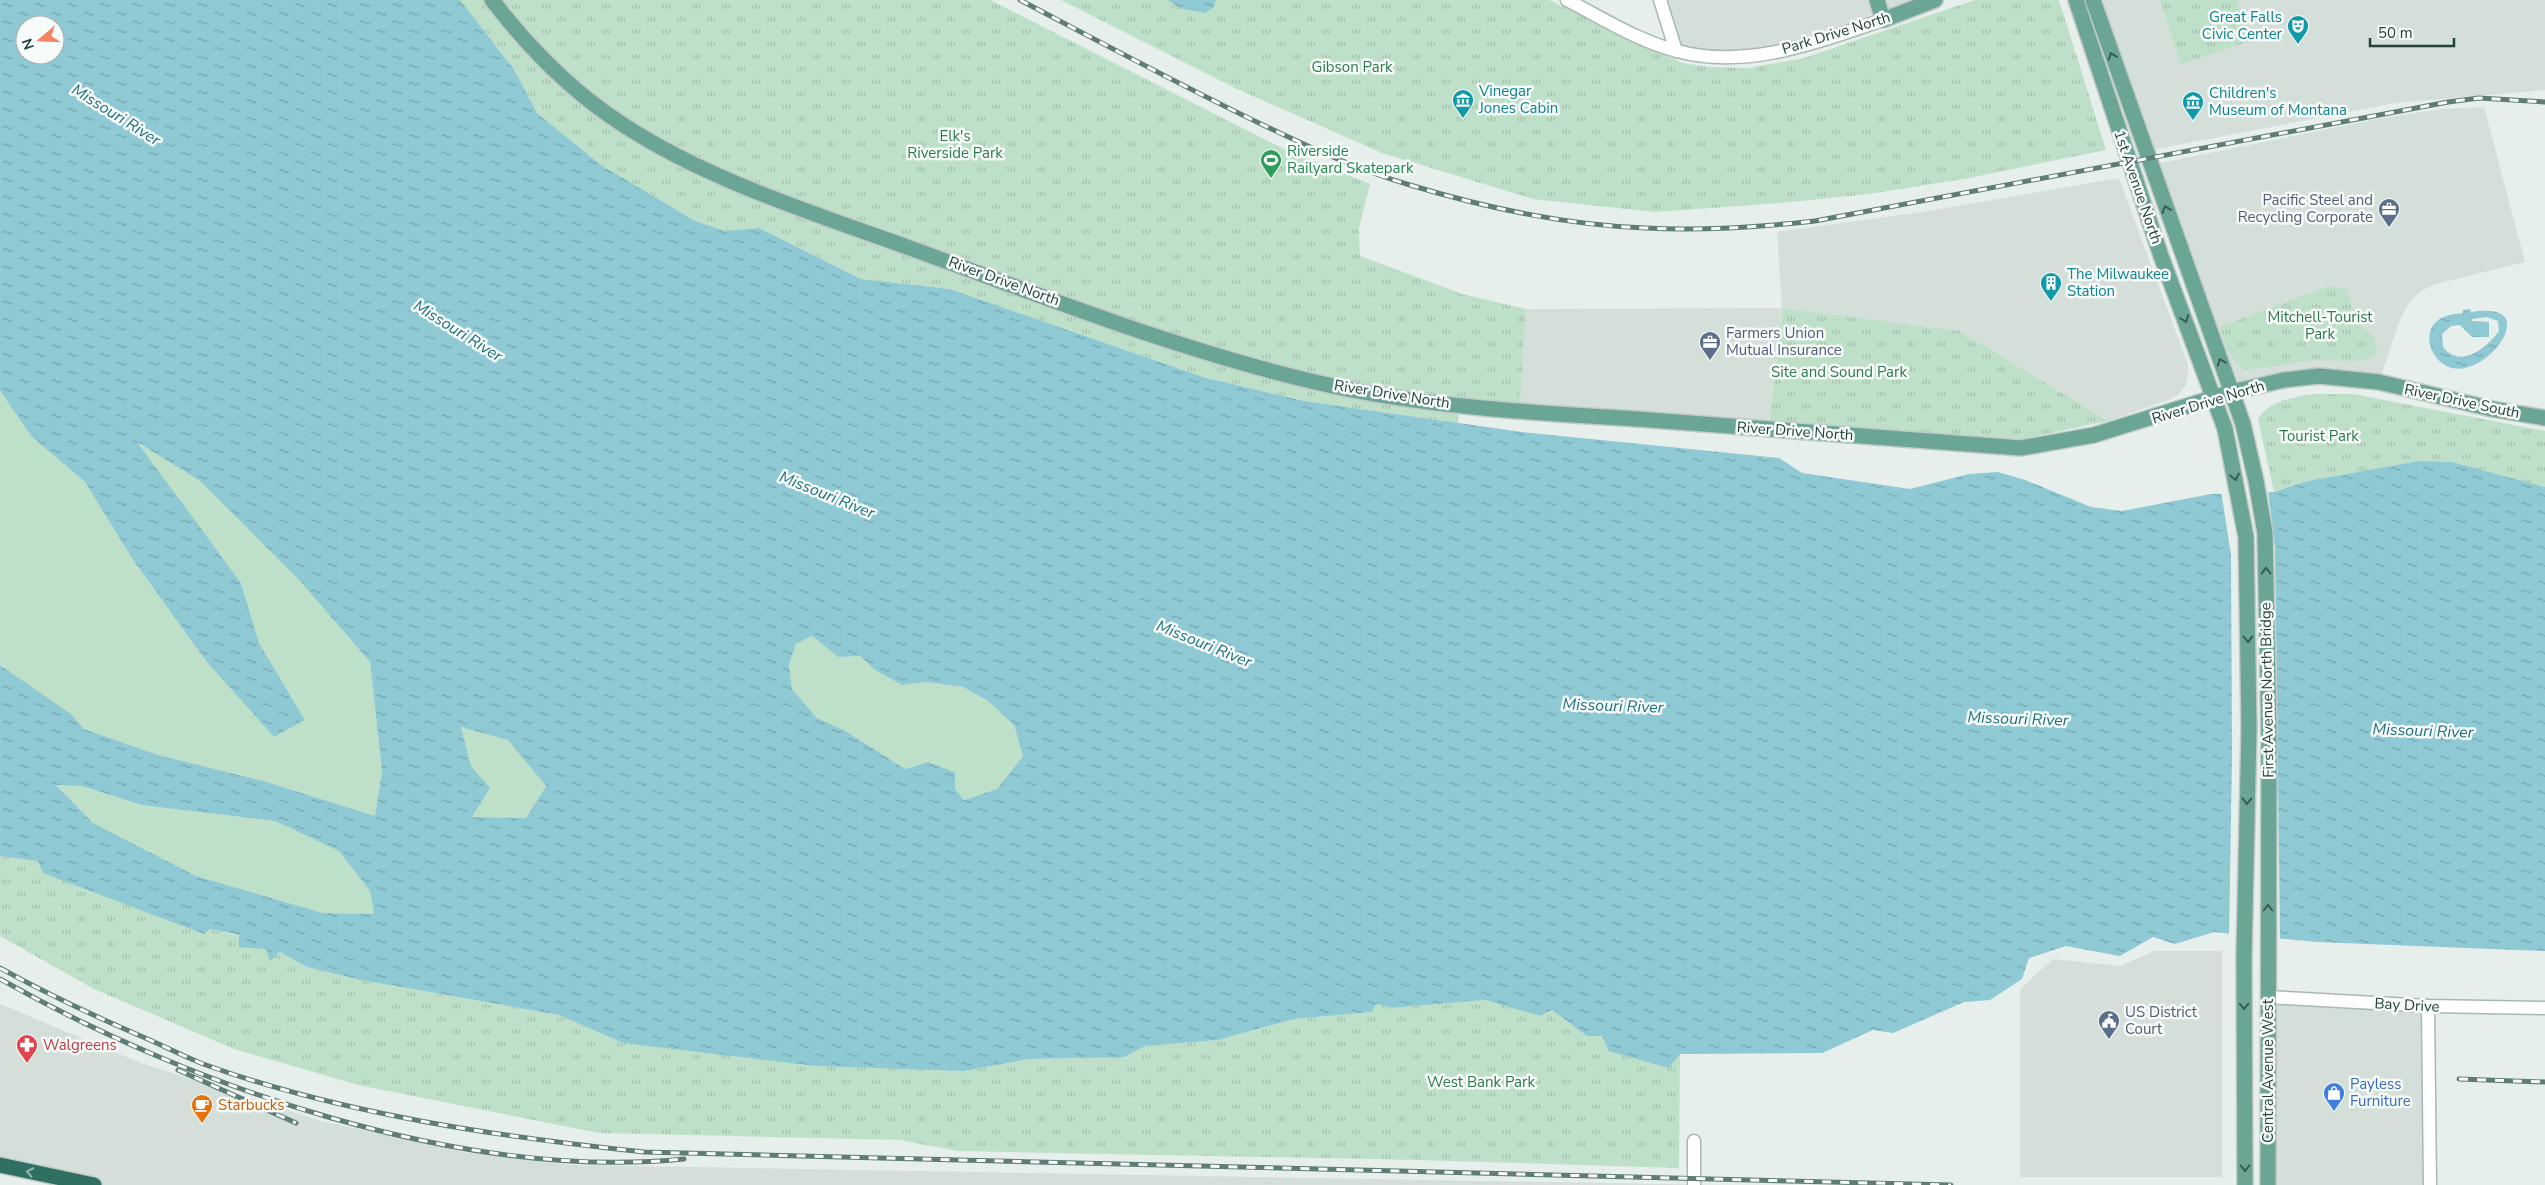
<svg xmlns="http://www.w3.org/2000/svg" width="2545" height="1185" viewBox="0 0 2545 1185" font-family="'Nunito Sans',sans-serif">
	<style>
		.built { fill: #d4dfda }
		.grass { fill: #bfe0c8 }
		.park { fill: url(#park-tufts) }
		.water { fill: url(#water-ripples); fill-rule: evenodd }
		.pier { fill: #e6efeb }
		.lines { fill: none; stroke-linecap: round; stroke-linejoin: round }
		.minor-casing { stroke: #a8b8b2; stroke-width: 15 }
		.major-casing { stroke: #c2cac8; stroke-width: 18 }
		.highway-casing { stroke: #c2cac8; stroke-width: 18 }
		.minor { stroke: #fff; stroke-width: 12 }
		.major { stroke: #6aa596; stroke-width: 15 }
		.highway { stroke: #2f6f62; stroke-width: 15 }
		.rail-casing { stroke: #5f7d75; stroke-width: 5 }
		.rail { stroke: #f7fbf9; stroke-width: 3; stroke-dasharray: 9; stroke-linecap: butt }
		.oneway { stroke: #365b51 }
		.oneway2 { stroke: #93b5ae }
		.labels { text-anchor: middle; dominant-baseline: central; stroke-width: 5; stroke-linejoin: round; paint-order: stroke }
		.culture-label { font-size: 15px; fill: #0d838f; stroke: #f7fbf9; text-anchor: start }
		.street-label { font-size: 15px; fill: #24423a; stroke: #f7fbf9 }
		.park-label { font-size: 15px; fill: #2d7a4b; stroke: #f7fbf9 }
		.leisure-label { font-size: 15px; fill: #27864d; stroke: #f7fbf9; text-anchor: start }
		.service-label { font-size: 15px; fill: #4e5e75; stroke: #f7fbf9; text-anchor: start }
		.health-label { font-size: 15px; fill: #be3a42; stroke: #f7fbf9; text-anchor: start }
		.shop-label { font-size: 15px; fill: #366cbe; stroke: #f7fbf9; text-anchor: start }
		.food-label { font-size: 15px; fill: #c56008; stroke: #f7fbf9; text-anchor: start }
		.water-label { font-size: 16px; font-style: italic; fill: #1c6f80; stroke: #f7fbf9 }
	</style>
	<defs>
		<pattern id="park-tufts" width="24" height="20" patternUnits="userSpaceOnUse" patternTransform="scale(1.25)"><rect width="24" height="20" fill="#bfe0c8"/><path d="M3 7l-1-3M5 7V3M7 7l1-3M15 17l-1-3M17 17v-4M19 17l1-3" fill="none" stroke="#a4c1ad"/></pattern>
		<pattern id="water-ripples" width="26" height="14" patternUnits="userSpaceOnUse" patternTransform="scale(1.25)"><rect width="26" height="14" fill="#8ec9d4"/><path d="M2 4q2-2 4 0t4 0M15 11q2-2 4 0t4 0" fill="none" stroke="#74a5ad"/></pattern>
	</defs>
	<rect width="100%" height="100%" fill="#e6efeb"/>
	<g class="built">
		<polygon points="1660,0 1935,0 1883,20 1743,56 1676,51"/>
		<polygon points="2093,0 2545,0 2545,90 2395,103 2146,151"/>
		<polygon points="2484,107 2525,262 2436,284 2421,291 2410,301 2399,322 2379,382 2353,378 2232,392 2150,165 2383,118 2442,109"/>
		<polygon points="2119,178 2188,365 2188,376 2185,387 2178,395 2168,400 2108,421 1960,331 1783,308 1769,424 1520,405 1526,309 1782,308 1777,232 1922,212"/>
		<polygon points="2154,951 2222,951 2222,1177 2020,1177 2020,989 2053,959 2121,966"/>
		<polygon points="2268,997 2428,1006 2430,1185 2268,1185"/>
		<polygon points="0,1004 141,1063 321,1121 464,1152 571,1165 1718,1185 94,1185 0,1165"/>
	</g>
	<g class="grass">
		<polygon points="0,391 32,437 85,482 133,560 206,661 274,737 305,720 259,643 241,583 135,441 200,481 300,581 370,662 382,771 375,816 267,782 158,755 84,729 70,714 0,665"/>
		<polygon points="812,636 838,657 860,656 875,670 902,684 927,682 963,687 988,701 1014,725 1023,756 997,789 964,800 955,789 955,772 928,762 905,769 844,730 817,718 792,689 789,664 796,644"/>
		<polygon points="461,727 508,739 546,786 526,818 472,817 490,788 471,766"/>
		<polygon points="56,785 82,786 141,805 275,821 339,851 370,891 374,914 323,913 196,876 93,823"/>
	</g>
	<g class="park">
		<polygon points="460,0 990,0 1288,151 1370,184 1359,228 1360,256 1462,294 1526,309 1520,405 1459,397 1458,423 1304,401 1203,377 950,289 861,279 759,228 725,231 695,221 601,165 537,113 513,68"/>
		<polygon points="1061,0 1549,0 1682,63 1710,67 1748,68 1804,58 1975,0 2059,0 2106,150 1964,179 1869,194 1780,203 1655,212 1533,199 1382,153 1237,89"/>
		<polygon points="2160,0 2237,0 2250,41 2181,64"/>
		<path d="M2329 286 2346 289 2358 323 2373 336 2377 345 2376 352 2371 357 2365 360 2349 361 2316 360 2246 370C2230 361 2225 343 2219 327Z"/>
		<polygon points="1783,308 1960,331 2108,421 2022,439 1769,424"/>
		<path d="M2313 394H2353L2545 431V487L2452 462 2418 461 2308 481 2274 492 2258 419C2270 400 2292 398 2313 394Z"/>
		<polygon points="0,856 38,861 210,929 239,936 267,949 280,952 307,967 361,980 559,1015 623,1043 965,1071 1028,1059 1124,1057 1145,1046 1218,1040 1294,1019 1372,1012 1376,1004 1392,1008 1485,1000 1540,1016 1552,1010 1587,1036 1602,1036 1680,1054 1679,1168 1417,1160 958,1151 899,1140 599,1133 358,1085 234,1049 94,989 0,936"/>
	</g>
	<g class="water">
		<path d="M0 0H460L513 68 537 113 601 165 695 221 725 231 759 228 861 279 950 289 1203 377 1304 401 1522 432 1779 458 1802 473 1910 489 1969 474 1998 472 2025 480 2091 507 2122 511 2211 494 2274 492 2308 481 2418 461 2452 462 2545 487V951L2317 942 2214 932 2175 944 2153 937 2120 956 2066 946 2029 958 2022 979 1990 1000 1964 1002 1893 1033 1873 1030 1822 1053 1680 1054 1669 1068 1609 1051 1602 1036H1587L1552 1010 1540 1016 1485 1000 1392 1008 1376 1004 1372 1012 1294 1019 1218 1040 1145 1046 1124 1057 1028 1059 965 1071 816 1066 623 1043 559 1015 361 980 307 967 280 952 270 961 266 949 239 947V935L210 929 204 934 43 873 38 861 0 856V665L71 714 84 729 158 755 267 782 375 816 382 771 370 662 300 581 200 481 137 442 241 583 259 643 305 720 274 737 206 661 133 560 85 482 32 437 0 391ZM25 25H55V55H25ZM812 636 838 657 860 656 875 670 902 685 927 682 963 687 988 701 1014 725 1023 756 997 789 964 800 955 789V772L928 762 905 769 844 730 817 718 792 689 789 664 796 644ZM461 727 508 740 546 786 526 818 472 817 490 788 471 766ZM56 785 82 786 141 805 275 821 339 851 370 891 374 914 323 913 196 876 93 823Z"/>
		<polygon points="1168,0 1216,0 1213,8 1205,13 1182,9"/>
		<path d="M2470 309 2471 312C2537 301 2499 361 2465 368 2433 375 2415 328 2444 317 2450 314 2457 314 2463 313V310ZM2487 317 2498 321 2499 331C2486 349 2460 369 2443 347L2442 334 2451 326 2460 325 2472 337H2489V322L2472 321V319Z"/>
	</g>
	<polygon class="pier" points="2268,490 2275,547 2280,941 2229,936 2232,756 2231,555 2221,491"/>
	<g class="lines">
		<g class="minor-casing">
			<g id="minor">
				<path d="M1567 0C1602 18 1638 41 1677 51 1747 70 1817 42 1883 20"/>
				<polyline points="1660,0 1676,51"/>
				<polyline points="2268,997 2428,1006 2545,1008"/>
				<polyline points="2428,1006 2430,1185"/>
				<polyline points="1694,1185 1694,1141"/>
			</g>
		</g>
		<g class="major-casing">
			<g id="major">
				<path d="M492 0C529 48 571 91 622 124 705 179 813 213 907 247 1051 299 1202 360 1352 390 1445 408 1542 413 1637 419 1765 429 1893 438 2021 448L2094 435 2232 392 2284 380 2319 376 2379 382 2492 409 2545 418"/>
				<polyline points="1877,0 1883,20 1935,0"/>
				<polyline points="2076,0 2161,256 2225,429 2246,537 2249,728 2244,957 2245,1185"/>
				<polyline points="2093,0 2243,424 2256,481 2265,533 2269,737 2268,1185"/>
			</g>
		</g>
		<g class="highway-casing">
			<polyline id="highway" points="0,1165 94,1185"/>
		</g>
		<use href="#minor" class="minor"/>
		<use href="#major" class="major"/>
		<use href="#highway" class="highway"/>
		<g class="rail-casing">
			<g id="rail">
				<path d="M1020 0C1100 42 1180 85 1261 124 1309 147 1358 170 1410 185 1486 208 1566 225 1646 228 1703 231 1759 227 1815 221L2448 102 2479 98 2545 102"/>
				<path d="M0 968C47 994 94 1016 143 1037 164 1046 185 1057 206 1065 342 1114 500 1137 644 1152L1951 1185"/>
				<path d="M0 979C191 1087 463 1181 684 1159"/>
				<polyline points="178,1070 296,1123"/>
				<polyline points="2459,1079 2545,1082"/>
			</g>
		</g>
		<use href="#rail" class="rail"/>
	</g>
	<defs><path id="oneway-chevron" d="M-2-3.5L2.5 0L-2 3.5" fill="none" stroke-width="1.6" stroke-linecap="round" stroke-linejoin="round" transform="scale(1.25)"/></defs>
	<g class="oneway">
		<use href="#oneway-chevron" transform="translate(2112 56) rotate(-109)"/>
		<use href="#oneway-chevron" transform="translate(2166 209) rotate(-109)"/>
		<use href="#oneway-chevron" transform="translate(2185 319) rotate(69)"/>
		<use href="#oneway-chevron" transform="translate(2221 362) rotate(-110)"/>
		<use href="#oneway-chevron" transform="translate(2235 477) rotate(78)"/>
		<use href="#oneway-chevron" transform="translate(2266 571) rotate(-91)"/>
		<use href="#oneway-chevron" transform="translate(2248 639) rotate(89)"/>
		<use href="#oneway-chevron" transform="translate(2247 801) rotate(91)"/>
		<use href="#oneway-chevron" transform="translate(2268 908) rotate(-90)"/>
		<use href="#oneway-chevron" transform="translate(2244 1006) rotate(90)"/>
		<use href="#oneway-chevron" transform="translate(2245 1168) rotate(90)"/>
	</g>
	<use class="oneway2" href="#oneway-chevron" transform="translate(30 1172) rotate(-168)"/>
	<defs>
		<g id="theatre-pin" transform="scale(1.125)"><path d="M0 17L-7.5 6A9.5 9.5 0 1 1 7.5 6Z" fill="#0f9aa8" stroke="#f7fbf9"/><path d="M-5-5.5Q0-4 5-5.5V0Q5 5 0 6Q-5 5-5 0ZM-3.3-2.5H-1v1.5H-3.3ZM1-2.5H3.3v1.5H1ZM-2.8 1Q0 5.5 2.8 1Z" fill="#fff"/></g>
		<g id="museum-pin" transform="scale(1.125)"><path d="M0 17L-7.5 6A9.5 9.5 0 1 1 7.5 6Z" fill="#0f9aa8" stroke="#f7fbf9"/><path d="M0-6L6-3V-2H-6V-3ZM-5-1h2V3h-2ZM-1-1h2V3h-2ZM3-1h2V3H3ZM-6 4H6V6H-6Z" fill="#fff"/></g>
		<g id="stadium-pin" transform="scale(1.125)"><path d="M0 17L-7.5 6A9.5 9.5 0 1 1 7.5 6Z" fill="#2e9e5b" stroke="#f7fbf9"/><path d="M0-5a6.5 5 0 1 0 0 10a6.5 5 0 1 0 0-10ZM-3.5-1.8h7v3.6h-7Z" fill="#fff"/></g>
		<g id="office-pin" transform="scale(1.125)"><path d="M0 17L-7.5 6A9.5 9.5 0 1 1 7.5 6Z" fill="#5c6f8a" stroke="#f7fbf9"/><path d="M-6-3h4V-5.5h4V-3h4V5H-6ZM-1-4.5V-3h2v-1.5ZM-6 0V1H6V0Z" fill="#fff"/></g>
		<g id="building-pin" transform="scale(1.125)"><path d="M0 17L-7.5 6A9.5 9.5 0 1 1 7.5 6Z" fill="#0f9aa8" stroke="#f7fbf9"/><path d="M-4-6H4V6H1V3H-1V6H-4ZM-2.5-4.3h1.7v1.8h-1.7ZM.8-4.3h1.7v1.8H.8ZM-2.5-1h1.7V.8h-1.7ZM.8-1h1.7V.8H.8Z" fill="#fff"/></g>
		<g id="civic-pin" transform="scale(1.125)"><path d="M0 17L-7.5 6A9.5 9.5 0 1 1 7.5 6Z" fill="#5c6f8a" stroke="#f7fbf9"/><path d="M-.6-6.5H3V-4.5H.6V-3L4-1V1h2V6H-6V1h2V-1L-.6-3ZM-1.2 2.5V6h2.4V2.5Z" fill="#fff"/></g>
		<g id="pharmacy-pin" transform="scale(1.125)"><path d="M0 17L-7.5 6A9.5 9.5 0 1 1 7.5 6Z" fill="#e0444e" stroke="#f7fbf9"/><path d="M-2-6h4v4h4v4h-4v4h-4v-4h-4v-4h4Z" fill="#fff"/></g>
		<g id="shop-pin" transform="scale(1.125)"><path d="M0 17L-7.5 6A9.5 9.5 0 1 1 7.5 6Z" fill="#3f7fe0" stroke="#f7fbf9"/><path d="M-5-2.5h2.3a2.7 3.5 0 0 1 5.4 0H5L5.5 6h-11ZM-1.5-2.5h3a1.5 2.3 0 0 0-3 0Z" fill="#fff"/></g>
		<g id="cafe-pin" transform="scale(1.125)"><path d="M0 17L-7.5 6A9.5 9.5 0 1 1 7.5 6Z" fill="#e8710a" stroke="#f7fbf9"/><path d="M-5.5-4.5H6V0H3Q3 3.5 0 3.5H-2.5Q-5.5 3.5-5.5 0ZM3-3.2v2h1.7v-2ZM-6 4.5H4V6H-6Z" fill="#fff"/></g>
	</defs>
	<g fill-rule="evenodd">
		<use href="#theatre-pin" x="2298" y="26"/>
		<use href="#museum-pin" x="1463" y="100"/>
		<use href="#museum-pin" x="2193" y="102"/>
		<use href="#stadium-pin" x="1271" y="160"/>
		<use href="#office-pin" x="2389" y="209"/>
		<use href="#building-pin" x="2051" y="283"/>
		<use href="#office-pin" x="1710" y="342"/>
		<use href="#civic-pin" x="2109" y="1021"/>
		<use href="#pharmacy-pin" x="27" y="1045"/>
		<use href="#shop-pin" x="2334" y="1093"/>
		<use href="#cafe-pin" x="202" y="1105"/>
	</g>
	<g class="labels">
		<g class="culture-label">
			<text x="2282" y="17" text-anchor="end">Great Falls<tspan x="2282" dy="17">Civic Center</tspan></text>
			<text x="1479" y="91">Vinegar<tspan x="1479" dy="17">Jones Cabin</tspan></text>
			<text x="2209" y="93">Children's<tspan x="2209" dy="17">Museum of Montana</tspan></text>
			<text x="2067" y="274">The Milwaukee<tspan x="2067" dy="17">Station</tspan></text>
		</g>
		<g class="street-label">
			<text transform="translate(1836 33) rotate(-17)">Park Drive North</text>
			<text transform="translate(2138 187) rotate(71)">1st Avenue North</text>
			<text transform="translate(1004 281) rotate(20)">River Drive North</text>
			<text transform="translate(1392 394) rotate(9)">River Drive North</text>
			<text transform="translate(2462 401) rotate(12)">River Drive South</text>
			<text transform="translate(2208 402) rotate(-17)">River Drive North</text>
			<text transform="translate(1795 431) rotate(4)">River Drive North</text>
			<text transform="translate(2267 690) rotate(-91)">First Avenue North Bridge</text>
			<text transform="translate(2407 1005) rotate(3)">Bay Drive</text>
			<text transform="translate(2268 1071) rotate(-90)">Central Avenue West</text>
		</g>
		<g class="park-label">
			<text x="1352" y="67">Gibson Park</text>
			<text x="955" y="136">Elk's<tspan x="955" dy="17">Riverside Park</tspan></text>
			<text x="2320" y="317">Mitchell-Tourist<tspan x="2320" dy="17">Park</tspan></text>
			<text x="1839" y="372">Site and Sound Park</text>
			<text x="2319" y="436">Tourist Park</text>
			<text x="1481" y="1082">West Bank Park</text>
		</g>
		<g class="leisure-label">
			<text x="1287" y="151">Riverside<tspan x="1287" dy="17">Railyard Skatepark</tspan></text>
		</g>
		<g class="service-label">
			<text x="2373" y="200" text-anchor="end">Pacific Steel and<tspan x="2373" dy="17">Recycling Corporate</tspan></text>
			<text x="1726" y="333">Farmers Union<tspan x="1726" dy="17">Mutual Insurance</tspan></text>
			<text x="2125" y="1012">US District<tspan x="2125" dy="17">Court</tspan></text>
		</g>
		<g class="health-label">
			<text x="43" y="1045">Walgreens</text>
		</g>
		<g class="shop-label">
			<text x="2350" y="1084">Payless<tspan x="2350" dy="17">Furniture</tspan></text>
		</g>
		<g class="food-label">
			<text x="218" y="1105">Starbucks</text>
		</g>
		<g class="water-label">
			<text transform="translate(116 115) rotate(32)">Missouri River</text>
			<text transform="translate(458 331) rotate(32)">Missouri River</text>
			<text transform="translate(827 495) rotate(22)">Missouri River</text>
			<text transform="translate(1204 644) rotate(22)">Missouri River</text>
			<text transform="translate(1613 706) rotate(2)">Missouri River</text>
			<text transform="translate(2018 719) rotate(2)">Missouri River</text>
			<text transform="translate(2423 731) rotate(2)">Missouri River</text>
		</g>
	</g>
	<g transform="translate(40 40) rotate(251)"><circle r="24" fill="#f7fbf9" stroke="#a3b1ad"/>
	<path d="M0-4L9 19L0 12L-9 19Z" fill="#f4845f"/>
	<text y="-8" font-size="14" font-weight="bold" text-anchor="middle" fill="#24423a">N</text>
	</g>
	<path d="M2370 38v8h84v-8" fill="none" stroke="#24423a" stroke-width="2.5"/>
	<text x="2378" y="38" font-size="15" fill="#24423a" stroke="#f7fbf9" stroke-width="4" paint-order="stroke">50 m</text>
</svg>
